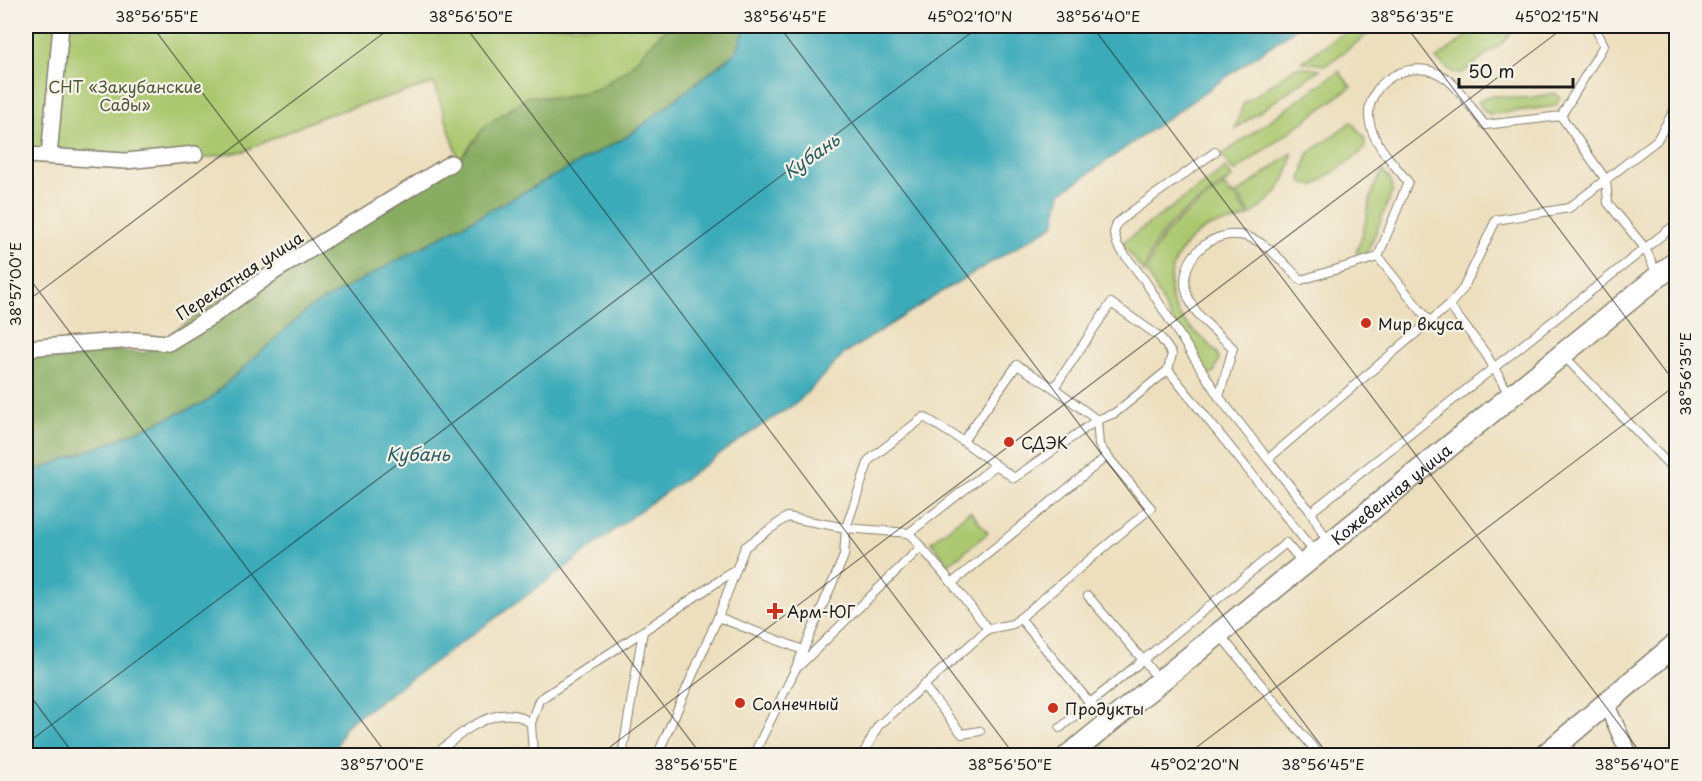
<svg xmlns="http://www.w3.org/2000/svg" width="1702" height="781" viewBox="0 0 1702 781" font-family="'Playpen Sans',sans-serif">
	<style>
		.green { fill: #abc86f; stroke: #647246; stroke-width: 1.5 }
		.forest { fill: #88ac62; stroke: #52643f; stroke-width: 1.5 }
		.water { fill: #3baab9; stroke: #2c636a; stroke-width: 1.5 }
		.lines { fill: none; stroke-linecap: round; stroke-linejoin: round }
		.lane-casing { stroke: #847e6d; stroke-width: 10 }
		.street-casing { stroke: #847e6d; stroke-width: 18 }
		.secondary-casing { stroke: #847e6d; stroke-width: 24 }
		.lane { stroke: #fff; stroke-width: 8 }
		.street { stroke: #fff; stroke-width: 15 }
		.secondary { stroke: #fff; stroke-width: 21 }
		.ticks { fill: none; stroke: #1c1c1c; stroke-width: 1.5; stroke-opacity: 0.45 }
		.poi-dot { fill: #c8321e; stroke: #f7f3e8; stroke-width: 2 }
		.labels { text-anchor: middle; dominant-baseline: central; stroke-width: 4.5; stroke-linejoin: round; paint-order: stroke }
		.park-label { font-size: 16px; fill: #4e5839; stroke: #f7f3e8 }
		.street-label { font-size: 16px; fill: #1c1c1c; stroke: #f7f3e8 }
		.poi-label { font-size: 16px; fill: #1c1c1c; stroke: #f7f3e8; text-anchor: start }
		.water-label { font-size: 18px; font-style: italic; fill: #2a5c63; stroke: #f7f3e8 }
		.neatline { fill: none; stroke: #1c1c1c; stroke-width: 2 }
		.ticks-label { font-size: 15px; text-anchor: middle; fill: #1c1c1c }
	</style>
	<rect width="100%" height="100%" fill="#f7f3e8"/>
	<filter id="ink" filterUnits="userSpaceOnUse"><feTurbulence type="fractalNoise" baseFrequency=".0167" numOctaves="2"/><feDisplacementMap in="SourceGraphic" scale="12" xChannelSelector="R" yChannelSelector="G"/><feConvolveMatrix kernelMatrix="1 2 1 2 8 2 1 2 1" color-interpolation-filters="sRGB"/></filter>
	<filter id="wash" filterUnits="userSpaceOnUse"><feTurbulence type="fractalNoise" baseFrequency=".008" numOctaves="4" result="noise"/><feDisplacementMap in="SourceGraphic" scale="24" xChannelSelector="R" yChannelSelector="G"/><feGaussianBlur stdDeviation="1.35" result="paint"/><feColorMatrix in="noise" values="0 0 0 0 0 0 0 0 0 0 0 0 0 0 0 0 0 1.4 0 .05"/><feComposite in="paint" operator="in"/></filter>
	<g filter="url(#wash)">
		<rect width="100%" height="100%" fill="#eddfbe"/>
		<g class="green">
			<polygon points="26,26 704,26 463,172 434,83 321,117 245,151 201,159 126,164 26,160"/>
			<polygon points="1352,26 1379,26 1326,65 1302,62"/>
			<polygon points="1481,26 1514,26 1514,29 1506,40 1462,73 1454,73 1436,59"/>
			<polygon points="1296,67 1320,69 1235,129 1243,104"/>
			<polygon points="1339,71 1351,87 1234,172 1222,155"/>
			<path d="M1555 93 1560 97 1556 106 1492 114 1486 113 1478 102C1492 90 1505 99 1521 98 1532 98 1544 95 1555 93Z"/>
			<path d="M1351 122C1359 132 1371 139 1362 152L1314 186 1304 184 1301 180 1308 154Z"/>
			<path d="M1292 153C1290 181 1273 199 1251 215L1237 194Z"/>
			<path d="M1226 168 1232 178C1193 206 1156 223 1144 273L1122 243Z"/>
			<path d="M1383 171 1391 181 1393 190 1369 249 1363 255 1358 254 1356 252C1369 226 1365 196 1383 171Z"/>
			<path d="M1224 186 1231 195 1233 193 1249 216C1235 224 1219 221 1205 229 1172 248 1158 290 1183 320 1193 332 1208 340 1217 353L1219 359 1214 373 1211 374 1205 370 1168 313 1147 272C1158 228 1189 211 1224 186Z"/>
			<polygon points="970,511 988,533 949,564 931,542"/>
		</g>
		<polygon class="forest" points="668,26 746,26 736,52 628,136 309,308 206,402 111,442 26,474 26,357 116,351 145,353 249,277 291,262 454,167 485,126 529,96 560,98 597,89 628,69"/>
		<polygon class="water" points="746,26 1299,26 1061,193 1054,225 941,292 844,354 798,402 744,437 635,514 568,566 345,726 333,755 26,755 26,474 111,442 206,402 309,308 628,136 736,52"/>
	</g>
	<g filter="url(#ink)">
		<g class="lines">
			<g class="lane-casing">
				<g id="lane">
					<polyline points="1561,116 1606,180 1608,203 1645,248 1657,274"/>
					<polyline points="1215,152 1135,209 1117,223 1114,233 1118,246 1145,281 1219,397"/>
					<polyline points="1378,257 1429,321"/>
					<polyline points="1449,305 1486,354 1510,396"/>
					<polyline points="1563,355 1676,472"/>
					<polyline points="1168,370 1316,554"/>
					<polyline points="963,441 996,465"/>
					<path d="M1268 459 1219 397 1233 348C1219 334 1199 320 1190 301 1171 264 1211 225 1248 237 1268 243 1286 266 1301 280L1378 257 1408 182C1395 165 1375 146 1370 124 1361 82 1414 53 1447 79 1461 90 1473 111 1485 125L1561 116 1604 45 1594 26"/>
					<polyline points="1311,512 1676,224"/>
					<polyline points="1328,543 1311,512 1268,459 1449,305 1463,289 1496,220 1569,208 1657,140 1676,107"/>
					<polyline points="952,583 1107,456 1099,445 1097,420 1054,388"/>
					<polyline points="1088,596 1143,660 1286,543 1303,563"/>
					<polyline points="718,617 803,650"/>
					<polyline points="1020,618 1090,703 1060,728"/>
					<polyline points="988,629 1013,624 1151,508 1107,456"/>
					<polyline points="1220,635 1320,756"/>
					<polyline points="795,670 844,556 846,528 869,460 924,417 963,441 1017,365 1054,388 1111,303 1160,337 1172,354 1168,370 1115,413 1097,420 1014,478 996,465 909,533"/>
					<polyline points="923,685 962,734 980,731"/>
					<polyline points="1106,721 1090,703 1143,660 1159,680"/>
					<path d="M434 756C453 739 486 710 514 715 519 716 526 720 531 723"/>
					<polyline points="533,756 531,723 539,700 734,571"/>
					<polyline points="622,756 643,631"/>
					<polyline points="657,756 718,617 745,547 787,517 846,528 909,533 952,583 988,629 878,726 862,756"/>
					<polyline points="753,756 795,670 921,547"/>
				</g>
			</g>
			<g class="street-casing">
				<g id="street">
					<polyline points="26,155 126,161 195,154"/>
					<polyline points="49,156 61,26"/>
					<polyline points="26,348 134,340 168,343 214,315 277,270 451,163"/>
					<polyline points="1606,704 1630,756"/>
				</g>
			</g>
			<g class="secondary-casing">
				<g id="secondary">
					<path id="s1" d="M1068 756 1676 262"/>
					<polyline points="1544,756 1676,644"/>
				</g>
			</g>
			<use href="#lane" class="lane"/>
			<use href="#street" class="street"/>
			<use href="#secondary" class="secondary"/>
		</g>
	</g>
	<path class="ticks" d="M152 26 702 756M465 26 1015 756M779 26 1329 756M1092 26 1643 756M1406 26 1676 384M26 274 388 756M26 302 393 26M26 690 75 756M26 744 980 26M598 756 1566 26M1185 756 1676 385"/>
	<g class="poi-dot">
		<circle cx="1366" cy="323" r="6"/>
		<circle cx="1009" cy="442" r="6"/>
		<path d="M772 602h6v6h6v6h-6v6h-6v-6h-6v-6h6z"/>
		<circle cx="740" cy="703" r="6"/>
		<circle cx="1053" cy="708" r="6"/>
	</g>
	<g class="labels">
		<g class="park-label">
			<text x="125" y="86">СНТ «Закубанские<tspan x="125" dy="18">Сады»</tspan></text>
		</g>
		<g class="street-label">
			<text transform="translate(239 275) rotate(-33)">Перекатная улица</text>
			<text stroke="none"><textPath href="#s1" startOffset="416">Кожевенная улица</textPath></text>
		</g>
		<g class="poi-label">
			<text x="1378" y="323">Мир вкуса</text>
			<text x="1021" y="442">СДЭК</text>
			<text x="787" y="611">Арм-ЮГ</text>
			<text x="752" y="703">Солнечный</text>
			<text x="1065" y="708">Продукты</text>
		</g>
		<g class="water-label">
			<text transform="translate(811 155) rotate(-35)">Кубань</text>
			<text x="418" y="453">Кубань</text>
		</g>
	</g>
	<rect width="1702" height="781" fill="none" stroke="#f7f3e8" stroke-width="66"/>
	<path d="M1459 78v9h114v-9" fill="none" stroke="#1c1c1c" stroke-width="3"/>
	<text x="1468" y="78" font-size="18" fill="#1c1c1c" stroke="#f7f3e8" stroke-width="4.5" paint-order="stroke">50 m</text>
	<rect x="33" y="33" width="1636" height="715" class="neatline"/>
	<g class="ticks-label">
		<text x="157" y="22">38°56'55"E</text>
		<text x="471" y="22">38°56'50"E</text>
		<text x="785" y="22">38°56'45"E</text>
		<text x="970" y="22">45°02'10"N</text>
		<text x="1098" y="22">38°56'40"E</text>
		<text x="1412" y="22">38°56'35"E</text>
		<text x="1557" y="22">45°02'15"N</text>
		<text transform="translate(16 284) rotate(-90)" y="5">38°57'00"E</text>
		<text transform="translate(1686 374) rotate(-90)" y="5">38°56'35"E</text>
		<text x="382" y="770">38°57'00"E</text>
		<text x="696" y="770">38°56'55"E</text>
		<text x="1010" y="770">38°56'50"E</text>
		<text x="1195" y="770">45°02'20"N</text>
		<text x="1323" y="770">38°56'45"E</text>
		<text x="1637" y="770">38°56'40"E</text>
	</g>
</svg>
